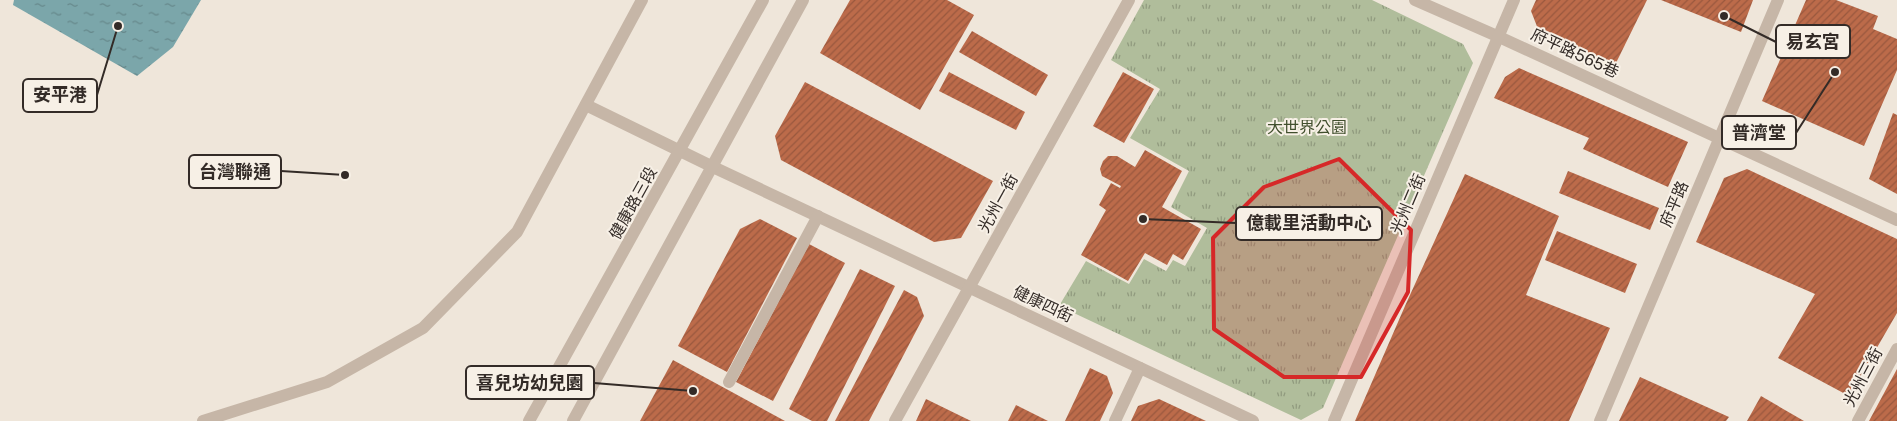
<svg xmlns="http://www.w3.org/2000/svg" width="1897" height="421" viewBox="0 0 1897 421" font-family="'Public Sans','Noto Sans TC',sans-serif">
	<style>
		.grass { fill: url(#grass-tufts) }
		.water { fill: url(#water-ripples) }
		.building { fill: url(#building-hatch) }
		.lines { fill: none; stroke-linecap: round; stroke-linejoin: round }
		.minor { stroke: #c6b6a7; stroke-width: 12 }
		.marked { fill: #d62828; fill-opacity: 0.2; stroke: #d62828; stroke-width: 4; stroke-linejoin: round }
		.labels { text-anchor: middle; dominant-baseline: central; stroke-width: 4; stroke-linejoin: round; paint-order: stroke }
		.street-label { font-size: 16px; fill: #332b27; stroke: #f7f0e6 }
		.park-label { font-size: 16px; fill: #414f2d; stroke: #f7f0e6 }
		.leader { fill: none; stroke: #332b27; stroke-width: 2 }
		.callout-dot { fill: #332b27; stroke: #f7f0e6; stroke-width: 2 }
		.callout { fill: #f7f0e6; stroke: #332b27; stroke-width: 2 }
		.callout-label { font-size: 18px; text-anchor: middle; font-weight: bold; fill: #332b27 }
	</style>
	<defs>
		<pattern id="grass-tufts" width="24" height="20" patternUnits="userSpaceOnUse" patternTransform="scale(1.25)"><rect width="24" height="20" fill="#b0bd9b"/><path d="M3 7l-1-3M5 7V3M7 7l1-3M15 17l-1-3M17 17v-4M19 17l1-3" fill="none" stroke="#909a7e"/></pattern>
		<pattern id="water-ripples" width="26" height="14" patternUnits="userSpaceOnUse" patternTransform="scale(1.25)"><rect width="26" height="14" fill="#7ba6aa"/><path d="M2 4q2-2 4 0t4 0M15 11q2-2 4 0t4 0" fill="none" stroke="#65878a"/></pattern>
		<pattern id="building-hatch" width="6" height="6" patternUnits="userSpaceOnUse" patternTransform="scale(1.25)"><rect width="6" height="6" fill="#bc6b4a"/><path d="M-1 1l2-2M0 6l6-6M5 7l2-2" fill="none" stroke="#99583e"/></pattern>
	</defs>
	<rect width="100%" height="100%" fill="#efe6da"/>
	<polygon class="grass" points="1144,0 1372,0 1463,44 1473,63 1323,408 1301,420 1059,306 1086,261 1129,284 1144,259 1166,271 1173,260 1185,266 1207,228 1171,207 1189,171 1130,138 1160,89 1111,60"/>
	<polygon class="water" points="14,0 201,0 173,47 137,76 13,5"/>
	<g class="building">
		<polygon points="850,0 947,0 974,15 920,110 820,53"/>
		<polygon points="1536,0 1647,0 1615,65 1538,29 1531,11"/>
		<polygon points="1661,0 1753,0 1741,32"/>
		<polygon points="1806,0 1836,0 1878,16 1873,29 1897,39 1897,70 1864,146 1762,101"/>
		<polygon points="972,31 1048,75 1036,96 959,52"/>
		<polygon points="1519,68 1688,142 1668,187 1583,149 1589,138 1494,98 1505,77"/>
		<polygon points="949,72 1025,112 1016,130 939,91"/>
		<polygon points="1123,72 1154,89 1124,143 1093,126"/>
		<polygon points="805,82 993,181 961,238 934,242 781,160 775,136"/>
		<polygon points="1893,113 1897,115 1897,194 1869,179"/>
		<polygon points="1145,150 1182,171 1162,207 1201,229 1183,260 1173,254 1167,265 1145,253 1128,281 1081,255 1106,210 1099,205 1111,183 1120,188 1121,186 1102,176 1100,169 1103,161 1108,156 1117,156 1135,167"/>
		<polygon points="1747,169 1897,239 1897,313 1849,396 1778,358 1815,294 1696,242 1724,178"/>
		<polygon points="1568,171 1659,208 1650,230 1559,193"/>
		<polygon points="1465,174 1559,216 1526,295 1610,328 1586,383 1569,421 1355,421 1405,306"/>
		<polygon points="760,219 797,238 727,372 678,346 740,229"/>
		<polygon points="1557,231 1637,264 1625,293 1545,260"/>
		<polygon points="809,244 845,263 773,401 736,382"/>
		<polygon points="860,269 895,286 827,421 812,421 789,409"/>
		<polygon points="904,290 917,297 924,316 869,421 835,421"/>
		<polygon points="673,360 785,421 640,421"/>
		<polygon points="1090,368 1107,376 1113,393 1100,421 1065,421"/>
		<polygon points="1897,369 1897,421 1869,421"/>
		<polygon points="1640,377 1729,417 1726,421 1619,421"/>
		<polygon points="1761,396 1804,421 1747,421"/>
		<polygon points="926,399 971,421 916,421"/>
		<polygon points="1159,399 1206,421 1131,421 1138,406"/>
		<polygon points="1016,405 1048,421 1008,421"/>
	</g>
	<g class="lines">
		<g class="minor">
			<polyline points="1415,0 1497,36 1897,220"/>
			<polyline points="586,105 713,167 1253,421"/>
			<polyline points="729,382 818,216"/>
			<polyline points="203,421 327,382 423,328 517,232 642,0"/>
			<polyline points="529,421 763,0"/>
			<polyline points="573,421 803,0"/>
			<polyline points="895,421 1129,0"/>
			<polyline points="1115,421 1140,368"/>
			<polyline points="1334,421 1514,0"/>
			<polyline points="1600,421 1778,0"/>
			<polyline points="1858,421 1897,349"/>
		</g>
	</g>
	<path class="marked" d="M1339 159 1411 230 1408 292 1361 377H1284L1214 329 1213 238 1264 187Z"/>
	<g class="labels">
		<g class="street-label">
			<text transform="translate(1575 53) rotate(25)">府平路565巷</text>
			<text transform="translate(633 203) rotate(-61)">健康路三段</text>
			<text transform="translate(998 203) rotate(-61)">光州一街</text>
			<text transform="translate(1408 204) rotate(-67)">光州二街</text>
			<text transform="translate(1674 204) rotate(-67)">府平路</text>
			<text transform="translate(1043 304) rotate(25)">健康四街</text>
			<text transform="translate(1863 377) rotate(-62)">光州三街</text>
		</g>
		<g class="park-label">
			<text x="1307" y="127">大世界公園</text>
		</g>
	</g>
	<path class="leader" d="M1724 16L1776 42M118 26L97 95M1835 72L1796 133M345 175L281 171M1143 219L1236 223M693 391L594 383"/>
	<g class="callout-dot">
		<circle cx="1724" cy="16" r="5"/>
		<circle cx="118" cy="26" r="5"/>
		<circle cx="1835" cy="72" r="5"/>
		<circle cx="345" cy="175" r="5"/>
		<circle cx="1143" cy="219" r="5"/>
		<circle cx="693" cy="391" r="5"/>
	</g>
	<g class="callout">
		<rect x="1776" y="25" width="74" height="33" rx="5"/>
		<rect x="23" y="79" width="74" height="33" rx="5"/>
		<rect x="1722" y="116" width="74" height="33" rx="5"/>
		<rect x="189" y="155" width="92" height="33" rx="5"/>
		<rect x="1236" y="207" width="146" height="33" rx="5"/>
		<rect x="466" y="366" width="128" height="33" rx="5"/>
	</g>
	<g class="callout-label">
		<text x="1813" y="48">易玄宮</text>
		<text x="60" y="101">安平港</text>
		<text x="1759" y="139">普濟堂</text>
		<text x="235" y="178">台灣聯通</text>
		<text x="1309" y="229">億載里活動中心</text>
		<text x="530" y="389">喜兒坊幼兒園</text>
	</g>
</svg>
